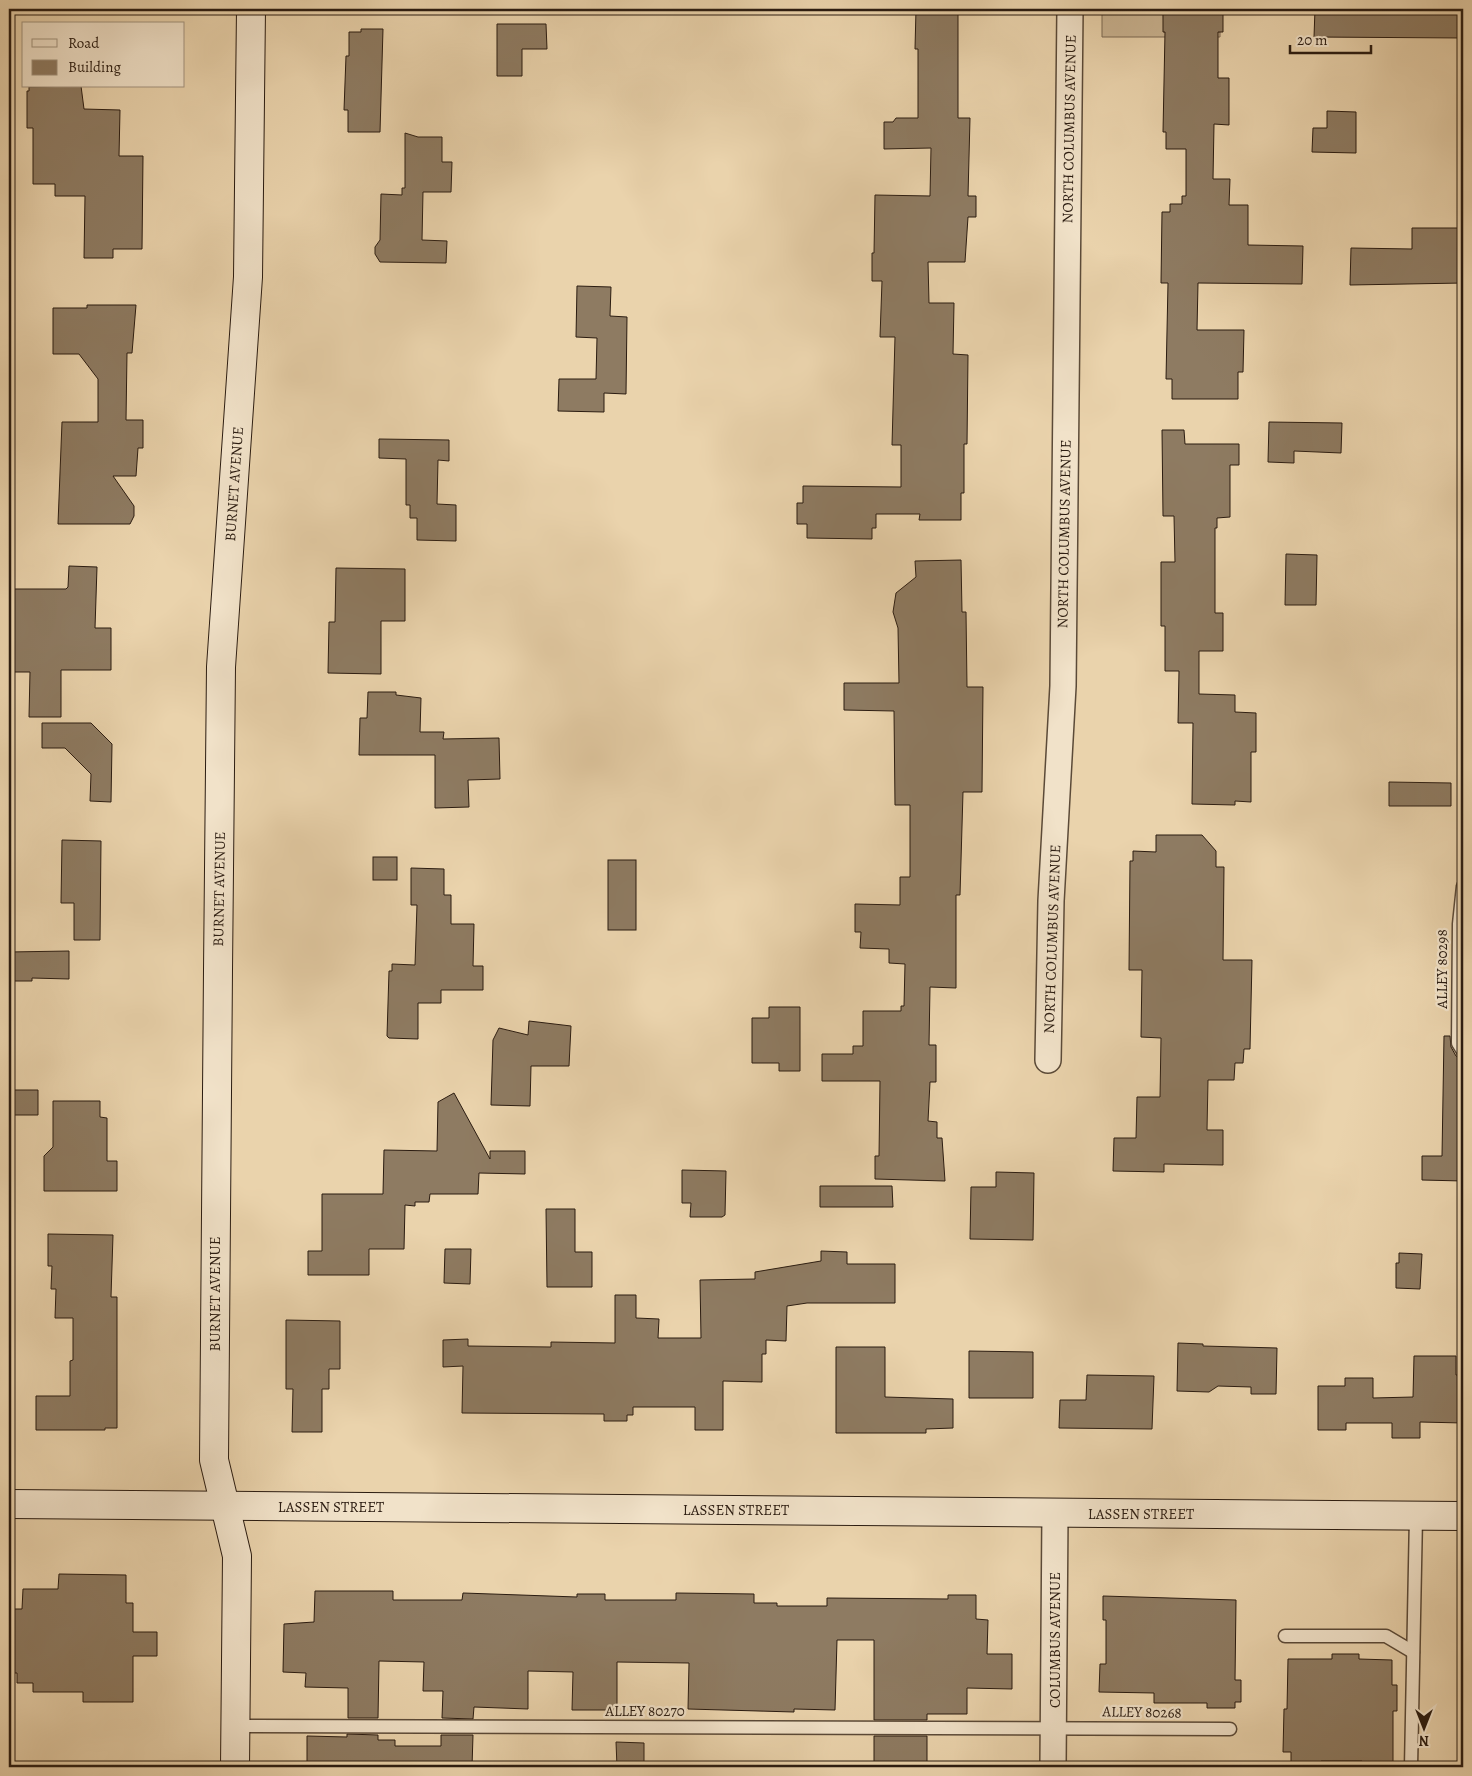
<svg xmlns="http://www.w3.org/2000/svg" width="1472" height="1776" viewBox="0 0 1472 1776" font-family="Alegreya,serif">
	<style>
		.garden { fill: #cab492; stroke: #7a6852 }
		.building { fill: #8e7b62; stroke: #2b1c11 }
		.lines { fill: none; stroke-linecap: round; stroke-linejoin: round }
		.lane-casing { stroke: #5b4a38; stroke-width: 15 }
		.street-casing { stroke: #5b4a38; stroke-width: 28 }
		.secondary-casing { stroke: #2b1c11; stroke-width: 30 }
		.lane { stroke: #f1e2c9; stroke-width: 12 }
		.street { stroke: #f1e2c9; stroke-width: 25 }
		.secondary { stroke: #f1e2c9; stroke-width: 28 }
		.labels { text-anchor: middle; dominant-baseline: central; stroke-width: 4.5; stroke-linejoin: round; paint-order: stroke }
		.street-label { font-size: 15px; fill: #2b1c11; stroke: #f1e2c9 }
	</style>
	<rect width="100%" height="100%" fill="#ead3ac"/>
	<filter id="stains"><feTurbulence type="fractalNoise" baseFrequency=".004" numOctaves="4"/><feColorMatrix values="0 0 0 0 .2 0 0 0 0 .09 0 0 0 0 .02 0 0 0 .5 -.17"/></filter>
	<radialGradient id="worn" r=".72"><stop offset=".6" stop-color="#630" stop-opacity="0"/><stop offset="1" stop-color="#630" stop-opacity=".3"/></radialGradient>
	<g class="garden">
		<polygon points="1102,9 1163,9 1164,32 1220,32 1220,37 1102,37"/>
		<polygon points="1460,1574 1463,1574 1463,1767 1459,1767"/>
	</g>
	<g class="building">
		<polygon points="916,9 958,9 958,118 970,118 968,196 976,196 976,217 968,217 965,262 928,262 929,303 954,303 953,354 968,355 967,444 964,444 964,493 961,493 961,520 919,520 920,514 876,514 876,528 872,528 872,539 807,538 807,524 797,524 797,503 803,503 803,486 901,487 901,445 892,445 895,337 880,337 882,281 872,281 872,253 874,253 875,195 930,196 931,148 884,149 884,122 893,122 896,118 918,118 918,49 915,49"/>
		<polygon points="1163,9 1223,9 1223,32 1218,32 1218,78 1229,78 1229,125 1214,124 1213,179 1230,179 1229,205 1248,205 1248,245 1303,246 1302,284 1198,283 1197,330 1244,330 1243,372 1238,372 1238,399 1172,399 1172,379 1166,379 1168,283 1161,283 1162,212 1170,212 1170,204 1182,204 1182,196 1186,196 1186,149 1166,149 1166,132 1163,132 1165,32 1163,32"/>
		<polygon points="1315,9 1463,9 1463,38 1314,37"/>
		<polygon points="497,24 546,24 547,49 522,49 522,76 497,76"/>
		<polygon points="361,29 383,29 380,132 348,132 348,110 344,110 346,56 349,56 349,32 361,32"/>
		<polygon points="81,86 84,109 120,110 119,156 143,156 142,249 113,249 113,258 84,258 85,196 55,196 55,184 33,184 33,128 27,128 27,91 29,91 29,87"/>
		<polygon points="1327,111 1356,112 1356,153 1312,152 1313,128 1327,128"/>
		<polygon points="405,133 418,137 442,137 442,162 452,162 451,192 423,192 422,240 447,241 446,263 380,262 375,254 375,247 380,240 381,194 402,195 402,188 405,188"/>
		<polygon points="1412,228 1463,228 1463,283 1350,285 1351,248 1412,249"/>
		<polygon points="577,286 611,287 610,316 627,317 626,394 604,393 604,412 558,411 559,379 596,379 597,338 576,337"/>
		<polygon points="87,305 136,305 132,353 127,353 126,420 143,420 143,448 138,448 136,476 113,476 134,506 134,516 130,524 58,524 62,422 98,422 98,379 79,354 53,354 53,308 87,308"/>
		<polygon points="1269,422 1342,423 1341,453 1294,451 1294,463 1268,462"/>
		<polygon points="1162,430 1184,430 1185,444 1239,444 1239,465 1230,465 1230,517 1217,518 1217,528 1215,528 1215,613 1223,613 1223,651 1199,651 1199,694 1235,695 1235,712 1256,713 1256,752 1251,752 1251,802 1235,801 1235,805 1192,804 1193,723 1178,723 1179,671 1165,671 1165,626 1161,626 1161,562 1175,562 1174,516 1163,516"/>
		<polygon points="379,439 449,440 449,461 438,460 437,504 456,505 456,541 417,540 417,518 410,518 410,505 406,505 406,459 379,458"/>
		<polygon points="1286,554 1317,555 1316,605 1285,605"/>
		<polygon points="961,560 962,612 966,612 967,687 983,687 982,792 963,792 960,895 956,895 956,988 930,987 929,1045 936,1045 936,1082 930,1082 928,1121 937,1122 937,1138 942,1138 945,1181 875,1179 875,1156 879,1156 880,1081 822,1081 822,1054 853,1054 853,1046 863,1046 863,1011 901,1011 901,1006 904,1006 905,964 889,963 889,949 860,948 861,932 855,932 855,904 900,905 900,877 910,877 910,805 895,805 894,711 844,710 844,683 899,683 898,628 893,612 896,593 916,577 915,561"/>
		<polygon points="69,566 97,567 95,628 111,628 111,670 61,670 61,717 29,717 30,672 9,672 9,589 66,589 68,587"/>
		<polygon points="336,568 405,569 405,621 381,621 381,674 328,673 329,622 335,622"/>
		<polygon points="368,692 396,692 396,695 421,698 420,732 444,732 443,739 499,738 500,779 468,780 469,807 435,808 435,755 359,755 360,718 367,718"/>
		<polygon points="42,723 91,723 112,744 111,802 90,801 91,774 65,748 42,748"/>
		<polygon points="1389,782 1451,783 1451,806 1389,806"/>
		<polygon points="1156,835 1202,835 1216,851 1216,867 1224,867 1223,960 1252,960 1250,1049 1244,1049 1243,1063 1235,1063 1234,1080 1208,1080 1207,1130 1223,1130 1223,1165 1164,1164 1164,1172 1113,1171 1114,1138 1136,1138 1137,1097 1160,1097 1161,1038 1141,1037 1142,970 1129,970 1130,861 1133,861 1133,851 1156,852"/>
		<polygon points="62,840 101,841 100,940 74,940 74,903 61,903"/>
		<rect x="373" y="857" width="24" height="23"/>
		<rect x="608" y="860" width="28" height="70"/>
		<polygon points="411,868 444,869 444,895 451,895 451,924 474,924 473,966 483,966 483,990 441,990 441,1003 418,1003 418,1039 389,1038 387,1036 389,971 392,971 392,964 415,965 417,905 411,905"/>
		<polygon points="69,951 69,979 32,978 32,981 9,981 9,952"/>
		<polygon points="769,1007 800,1007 800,1071 779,1071 779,1063 752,1063 752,1018 769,1018"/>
		<polygon points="529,1021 571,1026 569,1066 531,1066 530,1106 491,1105 493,1040 499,1028 528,1035"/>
		<polygon points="1444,1036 1450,1036 1451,1047 1456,1056 1463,1059 1463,1181 1422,1180 1422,1156 1442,1156"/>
		<polygon points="10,1090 38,1090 38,1115 11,1115"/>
		<polygon points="454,1093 490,1159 490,1151 525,1151 525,1174 479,1173 478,1194 430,1194 429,1202 415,1202 415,1206 405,1205 404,1249 369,1249 369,1275 308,1275 308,1251 322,1251 322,1194 383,1194 384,1150 437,1151 438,1102"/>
		<polygon points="53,1101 100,1101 100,1117 107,1118 107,1161 117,1161 117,1191 44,1191 44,1156 53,1147"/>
		<polygon points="682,1170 726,1171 725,1215 722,1217 690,1217 691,1203 682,1203"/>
		<polygon points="996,1172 1034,1173 1033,1240 970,1239 971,1187 996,1187"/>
		<polygon points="820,1186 892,1186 893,1207 820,1207"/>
		<polygon points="546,1209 575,1209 575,1252 592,1252 592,1287 547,1287"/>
		<polygon points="48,1234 113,1235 111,1297 117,1297 117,1428 105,1428 105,1430 36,1430 36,1396 70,1396 70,1361 73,1360 73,1318 55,1318 56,1289 51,1289 52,1266 48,1266"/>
		<polygon points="445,1249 471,1249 470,1284 444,1283"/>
		<polygon points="821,1251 847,1252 847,1264 895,1264 895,1303 807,1303 787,1306 786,1341 766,1340 766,1354 762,1354 762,1382 723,1381 723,1430 695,1430 695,1407 633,1407 633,1415 627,1415 627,1421 604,1421 604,1414 462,1413 463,1366 443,1367 443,1340 468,1339 468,1346 551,1347 551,1342 615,1343 615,1295 636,1295 636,1318 659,1319 658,1338 701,1338 700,1280 755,1279 755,1272 821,1261"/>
		<polygon points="1399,1253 1422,1254 1420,1289 1396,1288 1396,1263 1399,1263"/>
		<polygon points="286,1320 340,1321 340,1369 329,1369 329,1389 322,1389 322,1432 292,1432 293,1389 286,1389"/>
		<polygon points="1178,1343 1203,1344 1203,1346 1277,1348 1276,1394 1251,1394 1251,1387 1218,1386 1209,1392 1177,1391"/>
		<polygon points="836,1347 885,1347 885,1397 953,1399 953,1428 926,1429 926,1433 836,1433"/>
		<polygon points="969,1351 1033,1352 1033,1398 969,1398"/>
		<polygon points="1414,1356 1456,1356 1456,1375 1463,1375 1463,1423 1420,1422 1420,1438 1392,1438 1392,1423 1346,1423 1346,1430 1318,1430 1318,1386 1345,1386 1345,1378 1373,1378 1373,1398 1413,1397"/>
		<polygon points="1087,1375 1154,1376 1152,1429 1059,1428 1060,1400 1086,1400"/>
		<polygon points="59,1574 126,1575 126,1603 133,1603 133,1632 157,1632 157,1656 133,1656 133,1702 83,1702 83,1692 33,1692 33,1683 17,1683 17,1673 9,1673 9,1609 22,1609 23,1589 58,1589"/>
		<polygon points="315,1591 393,1591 393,1600 462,1600 463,1593 577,1597 577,1594 605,1594 605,1600 676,1600 676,1593 754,1594 754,1603 777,1603 777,1606 827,1606 827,1598 948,1599 948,1595 976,1595 976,1619 988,1620 987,1654 1012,1654 1012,1689 967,1688 967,1714 927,1714 927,1720 874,1720 874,1640 837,1640 835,1710 794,1709 794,1712 688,1709 689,1663 617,1662 617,1710 572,1710 573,1672 528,1671 528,1709 474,1707 473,1719 442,1718 443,1691 423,1691 424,1662 379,1661 378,1718 348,1718 348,1688 305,1687 306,1673 283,1672 284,1624 314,1622"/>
		<polygon points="1103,1596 1236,1600 1235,1680 1241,1680 1241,1702 1235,1702 1235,1708 1207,1708 1207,1703 1154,1703 1154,1693 1099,1692 1100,1664 1106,1664 1106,1620 1103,1620"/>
		<polygon points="1332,1654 1359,1654 1359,1659 1392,1660 1392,1685 1397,1685 1397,1711 1393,1711 1393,1767 1362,1767 1362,1761 1321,1761 1321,1766 1291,1766 1291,1752 1283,1752 1284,1709 1287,1709 1288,1659 1332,1659"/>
		<polygon points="347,1734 378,1735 378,1740 395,1740 395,1746 441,1746 441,1735 473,1735 472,1767 307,1767 307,1736 347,1737"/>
		<polygon points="874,1736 927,1736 927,1765 874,1767"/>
		<polygon points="616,1742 644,1743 644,1767 617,1767"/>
	</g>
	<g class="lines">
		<g class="lane-casing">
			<g id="lane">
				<polyline points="1463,886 1459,924 1458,1043 1463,1051"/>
				<polyline points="1285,1636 1386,1636 1413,1652"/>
				<polyline points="235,1726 1230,1729"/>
				<polyline points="1411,1767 1416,1516"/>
			</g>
		</g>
		<g class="street-casing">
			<g id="street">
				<polyline points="1048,1060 1051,901 1063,686 1070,9"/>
				<polyline points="1053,1767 1055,1513"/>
			</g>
		</g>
		<g class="secondary-casing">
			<g id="secondary">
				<polyline points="9,1504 1463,1516"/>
				<polyline points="235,1767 237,1556 214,1460 218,970 221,667 248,277 251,9"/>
			</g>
		</g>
		<use href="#lane" class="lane"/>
		<use href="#street" class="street"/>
		<use href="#secondary" class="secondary"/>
	</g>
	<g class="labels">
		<g class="street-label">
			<text transform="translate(1069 129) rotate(-89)">NORTH COLUMBUS AVENUE</text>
			<text transform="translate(234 484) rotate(-86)">BURNET AVENUE</text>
			<text transform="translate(1064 534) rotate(-89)">NORTH COLUMBUS AVENUE</text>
			<text transform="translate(219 889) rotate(-89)">BURNET AVENUE</text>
			<text transform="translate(1052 939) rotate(-88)">NORTH COLUMBUS AVENUE</text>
			<text transform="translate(1442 969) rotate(-90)">ALLEY 80298</text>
			<text transform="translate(215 1294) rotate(-90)">BURNET AVENUE</text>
			<text x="331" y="1507">LASSEN STREET</text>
			<text x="736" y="1510">LASSEN STREET</text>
			<text x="1141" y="1514">LASSEN STREET</text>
			<text transform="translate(1055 1640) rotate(-90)">COLUMBUS AVENUE</text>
			<text x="645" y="1711">ALLEY 80270</text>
			<text transform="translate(1142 1712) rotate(1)">ALLEY 80268</text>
		</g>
	</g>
	<rect width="1472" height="1776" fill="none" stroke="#ead3ac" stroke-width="30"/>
	<rect x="10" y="10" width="1452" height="1756" fill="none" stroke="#2b1c11" stroke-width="2.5"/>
	<rect x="15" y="15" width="1442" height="1746" fill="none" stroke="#2b1c11"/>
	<rect x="22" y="22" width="162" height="65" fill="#f1e2c9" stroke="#a2937f"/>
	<rect x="32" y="39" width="25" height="8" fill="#f1e2c9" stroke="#a2937f"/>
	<text x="68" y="48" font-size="15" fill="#2b1c11">Road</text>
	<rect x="32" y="60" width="25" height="15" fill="#8e7b62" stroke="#a2937f"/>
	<text x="68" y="72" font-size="15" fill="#2b1c11">Building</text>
	<g transform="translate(1424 1728) rotate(180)" stroke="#f1e2c9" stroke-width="4" paint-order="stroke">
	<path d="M0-4L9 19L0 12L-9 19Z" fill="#2b1c11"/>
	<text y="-8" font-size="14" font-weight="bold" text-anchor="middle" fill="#2b1c11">N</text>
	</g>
	<path d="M1290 45v8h81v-8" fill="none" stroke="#2b1c11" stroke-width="2.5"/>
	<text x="1297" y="45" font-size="15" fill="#2b1c11" stroke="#f1e2c9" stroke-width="4" paint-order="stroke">20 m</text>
	<rect width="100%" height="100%" filter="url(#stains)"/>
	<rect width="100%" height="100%" fill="url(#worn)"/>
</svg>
